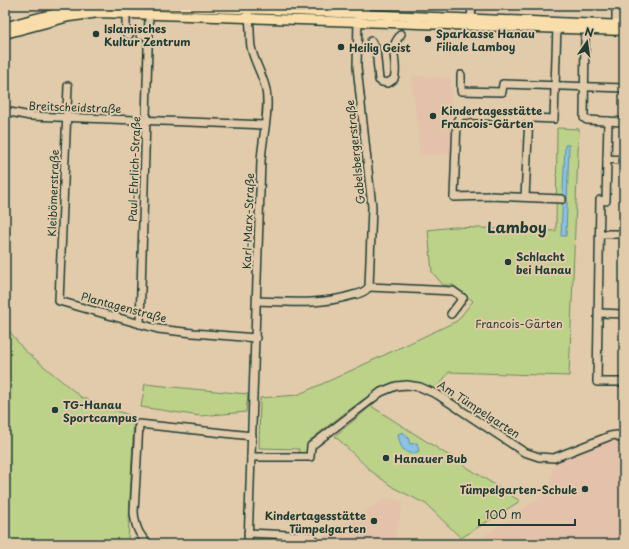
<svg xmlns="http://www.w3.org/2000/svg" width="629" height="549" viewBox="0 0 629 549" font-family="'Playpen Sans',sans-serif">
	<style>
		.built { fill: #e3c1aa }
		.green { fill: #bcd289; stroke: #6e885e }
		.water { fill: #89c1e7; stroke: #5f8c9f }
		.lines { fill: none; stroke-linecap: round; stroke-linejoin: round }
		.minor-casing { stroke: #1f3d34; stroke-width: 10 }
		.major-casing { stroke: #1f3d34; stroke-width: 11 }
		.minor { stroke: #e2cbab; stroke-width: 7 }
		.major { stroke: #f9deab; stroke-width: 8 }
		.poi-dot { fill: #1f3d34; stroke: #e2cbab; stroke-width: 1.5 }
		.labels { text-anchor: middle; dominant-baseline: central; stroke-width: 4; stroke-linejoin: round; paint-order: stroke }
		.poi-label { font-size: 11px; font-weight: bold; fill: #1f3d34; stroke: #e2cbab; text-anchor: start }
		.street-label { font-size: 11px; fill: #1f3d34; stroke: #e2cbab }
		.park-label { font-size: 11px; fill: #274438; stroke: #e2cbab }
		.district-label { font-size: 15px; font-weight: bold; fill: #1f3d34; stroke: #e2cbab }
	</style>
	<rect width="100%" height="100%" fill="#e2cbab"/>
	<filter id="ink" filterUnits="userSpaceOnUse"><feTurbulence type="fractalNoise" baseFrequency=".025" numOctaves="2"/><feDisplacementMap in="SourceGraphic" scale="8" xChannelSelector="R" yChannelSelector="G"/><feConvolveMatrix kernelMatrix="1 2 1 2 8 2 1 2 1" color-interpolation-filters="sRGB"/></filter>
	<g filter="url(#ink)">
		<g class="built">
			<polygon points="412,76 451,78 451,154 420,155"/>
			<polygon points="614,437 624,451 624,544 473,544 539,498 551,481 555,459"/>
			<polygon points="387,498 403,502 394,544 340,544 319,539"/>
		</g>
		<g class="green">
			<path d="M557 128 579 129 569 376 449 372 435 391C425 389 401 383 392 384 378 385 322 431 308 442L307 454 299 453V449L259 448 260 398 297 395 333 379 457 321 473 301 453 285H443L432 272 428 230 453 227 556 231Z"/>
			<polygon points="5,325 23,349 81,397 134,417 128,541 134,544 5,544"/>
			<polygon points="145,384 193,389 248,394 246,412 200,416 141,407"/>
			<polygon points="371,406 520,501 461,538 426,504 394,488 371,471 335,436"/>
		</g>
		<g class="water">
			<polygon points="565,145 569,145 566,236 561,236"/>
			<path d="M403 432 408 437 410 444 417 443 419 451 412 454C401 451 400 445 398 434Z"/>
		</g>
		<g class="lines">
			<g class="minor-casing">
				<g id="minor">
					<path d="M244 5C252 17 249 33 251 47 254 62 263 75 266 90 270 110 262 140 261 161L248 544"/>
					<polyline points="126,14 126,33 129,35"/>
					<polyline points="365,14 365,5"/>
					<polyline points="471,19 472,5"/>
					<polyline points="616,24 616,5"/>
					<polyline points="557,25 554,119 465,115 460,116 457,121 454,197 490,196 562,199"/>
					<polyline points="140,35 149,35"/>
					<polyline points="585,38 584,118 587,120 624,122"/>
					<path d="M371 41 376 49 379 80 382 82 388 83 394 79C398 67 392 53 394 46 395 42 399 37 401 34"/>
					<polyline points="461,75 461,91 502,92 503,84 624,88"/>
					<polyline points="68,86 59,301 158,329 193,333 256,338"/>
					<polyline points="5,111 30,116 265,125"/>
					<polyline points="607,159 624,160"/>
					<polyline points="525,197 529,117"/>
					<polyline points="600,200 597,382 624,382"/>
					<polyline points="606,201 608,121"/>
					<polyline points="600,234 624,234"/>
					<polyline points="369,287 453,291 463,298 451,314"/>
					<path d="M257 301C290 302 321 305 353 295 359 294 365 292 369 287L372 207 357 67 358 18"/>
					<polyline points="599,313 624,314"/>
					<polyline points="140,324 149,15"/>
					<polyline points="251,457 310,457 311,446 381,392 396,386 407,385 420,387 438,395 524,452 539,457 554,458 610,436 617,435 624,441"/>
					<polyline points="248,533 311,536 316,544"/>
					<path d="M148 544C138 534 135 525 134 512L139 424 252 436"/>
				</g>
			</g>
			<g class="major-casing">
				<g id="major">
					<path d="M5 27C40 16 74 8 111 5L270 10 624 25"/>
					<polyline points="5,34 69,17 99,13 624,31"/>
				</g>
			</g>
			<use href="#minor" class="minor"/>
			<use href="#major" class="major"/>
		</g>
	</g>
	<g class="poi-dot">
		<circle cx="96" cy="34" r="4"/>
		<circle cx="428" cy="39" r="4"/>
		<circle cx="341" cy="47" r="4"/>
		<circle cx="433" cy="116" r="4"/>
		<circle cx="508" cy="262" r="4"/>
		<circle cx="55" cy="410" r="4"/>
		<circle cx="386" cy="458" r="4"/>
		<circle cx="585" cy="489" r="4"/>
		<circle cx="374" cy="521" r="4"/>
	</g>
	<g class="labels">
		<g class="poi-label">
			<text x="104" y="28">Islamisches<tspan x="104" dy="13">Kultur Zentrum</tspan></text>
			<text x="436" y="33">Sparkasse Hanau<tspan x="436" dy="13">Filiale Lamboy</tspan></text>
			<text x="349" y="47">Heilig Geist</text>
			<text x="441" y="110">Kindertagesstätte<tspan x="441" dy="13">Francois-Gärten</tspan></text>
			<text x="516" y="256">Schlacht<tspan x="516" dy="13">bei Hanau</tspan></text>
			<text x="63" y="404">TG-Hanau<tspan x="63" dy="13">Sportcampus</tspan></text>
			<text x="394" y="458">Hanauer Bub</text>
			<text x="577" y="489" text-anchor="end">Tümpelgarten-Schule</text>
			<text x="366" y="515" text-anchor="end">Kindertagesstätte<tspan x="366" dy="13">Tümpelgarten</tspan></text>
		</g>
		<g class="street-label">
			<text transform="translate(75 107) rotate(2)">Breitscheidstraße</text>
			<text transform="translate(355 152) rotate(-96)">Gabelsbergerstraße</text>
			<text transform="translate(134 169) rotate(-88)">Paul-Ehrlich-Straße</text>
			<text transform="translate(53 193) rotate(-88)">Kleibömerstraße</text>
			<text transform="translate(248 221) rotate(-88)">Karl-Marx-Straße</text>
			<text transform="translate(124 307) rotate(15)">Plantagenstraße</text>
			<text transform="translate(479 409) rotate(33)">Am Tümpelgarten</text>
		</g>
		<g class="park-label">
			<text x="519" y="323">Francois-Gärten</text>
		</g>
		<g class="district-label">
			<text x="517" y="226">Lamboy</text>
		</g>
	</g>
	<rect width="629" height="549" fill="none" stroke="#e2cbab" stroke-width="20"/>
	<rect x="10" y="10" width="609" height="529" fill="none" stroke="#1f3d34" stroke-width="1.5" filter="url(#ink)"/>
	<g transform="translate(587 42) rotate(13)" stroke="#e2cbab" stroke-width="3" paint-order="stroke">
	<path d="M0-3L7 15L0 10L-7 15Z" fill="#1f3d34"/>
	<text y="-6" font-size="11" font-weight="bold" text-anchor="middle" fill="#1f3d34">N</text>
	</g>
	<path d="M479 519v6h96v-6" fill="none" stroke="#1f3d34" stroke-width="2"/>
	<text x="485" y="519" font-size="12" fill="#1f3d34" stroke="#e2cbab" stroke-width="3" paint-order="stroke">100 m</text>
</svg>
